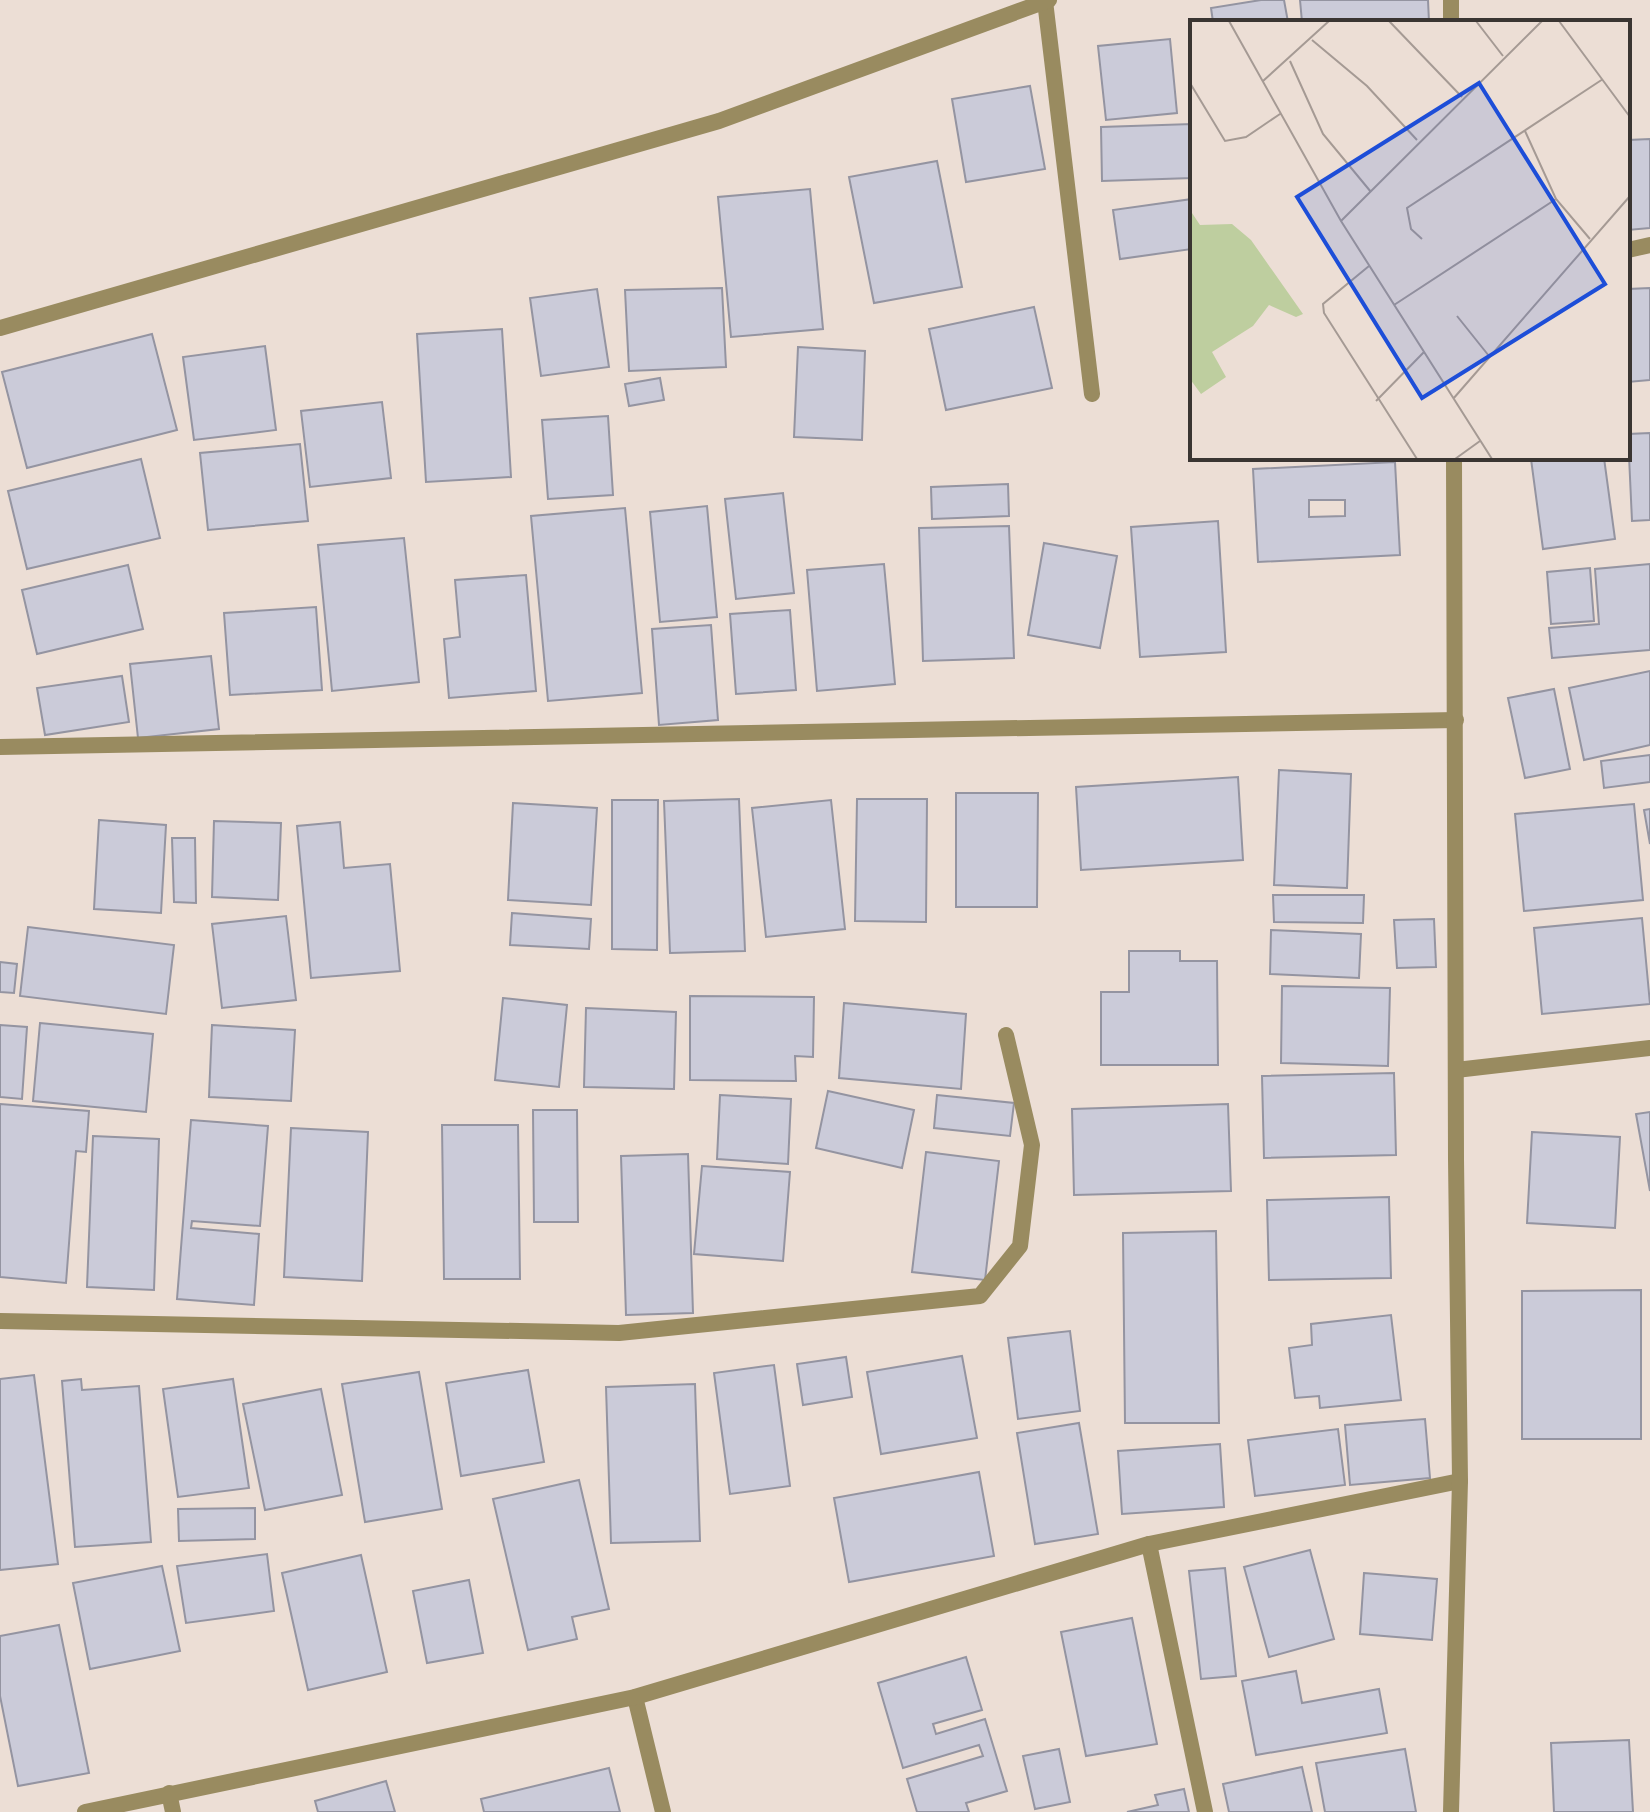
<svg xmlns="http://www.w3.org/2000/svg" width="1650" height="1812" viewBox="0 0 1650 1812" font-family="Cabin,sans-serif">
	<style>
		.building { fill: #cbcbd9; stroke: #9494a1; stroke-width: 2; fill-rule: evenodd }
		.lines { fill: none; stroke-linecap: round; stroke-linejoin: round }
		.minor { stroke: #998b60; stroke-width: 16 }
		.inset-road { fill: none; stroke: #a59a94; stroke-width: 2 }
		.view { fill: #1d4ed8; fill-opacity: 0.15; stroke: #1d4ed8; stroke-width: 4 }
		.inset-edge { fill: none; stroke: #3a3532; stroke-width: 4 }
	</style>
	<rect width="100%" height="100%" fill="#ecded5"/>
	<g class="building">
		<polygon points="1261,0 1284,0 1288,22 1213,22 1211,8"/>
		<polygon points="1300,0 1428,0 1429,22 1302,22"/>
		<polygon points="1170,39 1177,113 1106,120 1098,46"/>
		<polygon points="1030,86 1045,169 966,182 952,99"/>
		<polygon points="1192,124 1192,178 1102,181 1101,127"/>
		<polygon points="1650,139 1650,228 1628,230 1628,140"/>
		<polygon points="937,161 962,287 874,303 849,177"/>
		<polygon points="810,189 823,329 731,337 718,197"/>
		<polygon points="1192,199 1192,249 1120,259 1113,210"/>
		<polygon points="722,288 726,367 629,371 625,290"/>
		<polygon points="1650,288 1650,380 1628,382 1628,289"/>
		<polygon points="597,289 609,367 541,376 530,298"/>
		<polygon points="1034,307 1052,388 946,410 929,329"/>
		<polygon points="502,329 511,477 426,482 417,334"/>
		<polygon points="152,334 177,430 27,468 2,372"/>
		<polygon points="265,346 276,430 194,440 183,357"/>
		<polygon points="798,347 865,351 862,440 794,437"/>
		<polygon points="660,378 664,400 629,406 625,384"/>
		<polygon points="382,402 391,478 310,487 301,411"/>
		<polygon points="608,416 613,495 548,499 542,420"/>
		<polygon points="1650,433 1650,520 1632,521 1628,434"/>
		<polygon points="300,444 308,521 208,530 200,453"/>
		<polygon points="1604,458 1615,539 1543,549 1531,459"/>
		<polygon points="141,459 160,538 27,569 8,491"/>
		<path d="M1395 462 1400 555 1258 562 1253 469ZM1309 500H1345V516L1309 517Z"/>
		<polygon points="1008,484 1009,516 932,519 931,487"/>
		<polygon points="783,493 794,593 736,599 725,499"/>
		<polygon points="707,506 717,617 660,622 650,512"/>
		<polygon points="625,508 642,693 548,701 531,516"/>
		<polygon points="1218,521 1226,652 1140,657 1131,527"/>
		<polygon points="1009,526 1014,658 923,661 919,528"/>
		<polygon points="404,538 419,682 332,691 318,545"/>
		<polygon points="1044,543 1117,556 1100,648 1028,635"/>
		<polygon points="884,564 895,684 817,691 807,570"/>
		<polygon points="1650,564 1650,650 1552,658 1549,628 1599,624 1595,569"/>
		<polygon points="128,565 143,629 37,654 22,590"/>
		<polygon points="1590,568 1594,621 1551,624 1547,572"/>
		<polygon points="526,575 536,691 449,698 444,639 460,637 455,580"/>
		<polygon points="316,607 322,690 230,695 224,613"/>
		<polygon points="790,610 796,690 736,694 730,614"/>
		<polygon points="711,625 718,720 659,725 652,629"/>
		<polygon points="211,656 219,729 138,738 130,664"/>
		<polygon points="1650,671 1650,745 1584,760 1569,688"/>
		<polygon points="122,676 129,722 45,735 37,688"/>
		<polygon points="1554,689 1570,769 1525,778 1508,698"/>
		<polygon points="1650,755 1650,782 1604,788 1601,761"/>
		<polygon points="1279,770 1351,774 1347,888 1274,885"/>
		<polygon points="1238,777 1243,860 1081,870 1076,787"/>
		<polygon points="956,793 1038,793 1037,907 956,907"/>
		<polygon points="739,799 745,951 670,953 664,801"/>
		<polygon points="857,799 927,799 926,922 855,921"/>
		<polygon points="612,800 658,800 657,950 612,949"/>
		<polygon points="831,800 845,929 766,937 752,808"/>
		<polygon points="513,803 597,808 591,905 508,900"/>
		<polygon points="1634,804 1643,900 1524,911 1515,814"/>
		<polygon points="1650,809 1650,844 1644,810"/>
		<polygon points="99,820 166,825 161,913 94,909"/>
		<polygon points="214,821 281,823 278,900 212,897"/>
		<polygon points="340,822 344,868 390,864 400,971 311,978 297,826"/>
		<polygon points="172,838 195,838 196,903 174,902"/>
		<polygon points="1273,895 1364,895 1363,923 1274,922"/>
		<polygon points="512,913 591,919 589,949 510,945"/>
		<polygon points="286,916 296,1000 222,1008 212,924"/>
		<polygon points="1642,918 1650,1004 1542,1014 1534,928"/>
		<polygon points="1434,919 1436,967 1397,968 1394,920"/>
		<polygon points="28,927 174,945 166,1014 20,996"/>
		<polygon points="1271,930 1361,934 1359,978 1270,974"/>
		<polygon points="1129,951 1180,951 1180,961 1217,961 1218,1065 1101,1065 1101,992 1129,992"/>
		<polygon points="0,962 17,964 14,993 0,992"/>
		<polygon points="1282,986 1390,988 1388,1066 1281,1063"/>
		<polygon points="690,996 814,997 813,1057 795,1056 796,1081 690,1080"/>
		<polygon points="503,998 567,1005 559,1087 495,1080"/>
		<polygon points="844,1003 966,1014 961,1089 839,1078"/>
		<polygon points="586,1008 676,1012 674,1089 584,1087"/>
		<polygon points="40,1023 153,1034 146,1112 33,1101"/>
		<polygon points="0,1025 27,1027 22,1099 0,1097"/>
		<polygon points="212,1025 295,1030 291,1101 209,1097"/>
		<polygon points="1394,1073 1396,1155 1264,1158 1262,1076"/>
		<polygon points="828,1091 914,1110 902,1168 816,1148"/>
		<polygon points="720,1095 791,1099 788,1164 717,1159"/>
		<polygon points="937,1095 1014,1103 1010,1136 934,1128"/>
		<polygon points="0,1104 89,1111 86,1152 76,1151 66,1283 0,1277"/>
		<polygon points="1228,1104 1231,1191 1074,1195 1072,1109"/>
		<polygon points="533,1110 577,1110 578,1222 534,1222"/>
		<polygon points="1650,1112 1650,1191 1636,1114"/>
		<polygon points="191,1120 268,1126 260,1226 192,1221 191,1228 259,1234 254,1305 177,1299"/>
		<polygon points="442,1125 518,1125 520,1279 444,1279"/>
		<polygon points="291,1128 368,1132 362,1281 284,1277"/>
		<polygon points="1532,1132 1620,1137 1615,1228 1527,1223"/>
		<polygon points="93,1136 159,1139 154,1290 87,1287"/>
		<polygon points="926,1152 999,1161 985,1280 912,1272"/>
		<polygon points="688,1154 693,1313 626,1315 621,1156"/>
		<polygon points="702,1166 790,1172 783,1261 694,1254"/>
		<polygon points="1389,1197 1391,1278 1269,1280 1267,1200"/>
		<polygon points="1216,1231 1219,1423 1125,1423 1123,1233"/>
		<polygon points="1641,1290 1641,1439 1522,1439 1522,1291"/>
		<polygon points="1391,1315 1401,1400 1320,1408 1319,1396 1295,1398 1289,1348 1312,1345 1311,1324"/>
		<polygon points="1070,1331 1080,1411 1018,1419 1008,1338"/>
		<polygon points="962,1356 977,1438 881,1454 867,1372"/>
		<polygon points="846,1357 852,1397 803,1405 797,1364"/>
		<polygon points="774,1365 790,1486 730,1494 714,1373"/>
		<polygon points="528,1370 544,1462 461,1476 446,1383"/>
		<polygon points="419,1372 442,1509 365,1522 342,1384"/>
		<polygon points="34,1375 58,1564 0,1570 0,1379"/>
		<polygon points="81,1379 82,1390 139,1386 151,1542 75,1547 62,1381"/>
		<polygon points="233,1379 249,1488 178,1497 163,1389"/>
		<polygon points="695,1384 700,1541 611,1543 606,1387"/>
		<polygon points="321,1389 342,1495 265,1510 243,1404"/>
		<polygon points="1425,1419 1430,1478 1350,1485 1345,1425"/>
		<polygon points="1079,1423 1098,1534 1035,1544 1017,1433"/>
		<polygon points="1338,1429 1345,1485 1255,1496 1248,1440"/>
		<polygon points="1220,1444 1224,1507 1122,1514 1118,1451"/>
		<polygon points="979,1472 994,1556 849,1582 834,1498"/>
		<polygon points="579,1480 609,1609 572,1617 577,1639 528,1650 493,1499"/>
		<polygon points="255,1508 255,1539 179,1541 178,1509"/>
		<polygon points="1310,1550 1334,1639 1269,1657 1244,1567"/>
		<polygon points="267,1554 274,1611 186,1623 177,1566"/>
		<polygon points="361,1555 387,1672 308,1690 282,1573"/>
		<polygon points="162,1566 180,1651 90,1669 73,1583"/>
		<polygon points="1225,1568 1236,1676 1201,1679 1189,1571"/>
		<polygon points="1364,1573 1437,1579 1432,1640 1360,1634"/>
		<polygon points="469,1580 483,1653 427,1663 413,1591"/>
		<polygon points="1132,1618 1157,1744 1086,1756 1061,1632"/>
		<polygon points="59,1625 89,1773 18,1786 0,1696 0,1636"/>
		<polygon points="966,1657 982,1710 933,1724 936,1734 985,1719 1007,1791 966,1803 969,1812 917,1812 907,1779 983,1756 979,1745 903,1768 878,1683"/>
		<polygon points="1296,1671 1302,1703 1379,1689 1387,1733 1256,1755 1242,1681"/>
		<polygon points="1629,1740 1633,1812 1554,1812 1551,1743"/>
		<polygon points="1059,1749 1070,1802 1035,1809 1023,1756"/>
		<polygon points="1405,1749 1416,1812 1325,1812 1316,1763"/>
		<polygon points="1302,1767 1312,1812 1229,1812 1223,1784"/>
		<polygon points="609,1768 620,1812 484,1812 481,1799"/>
		<polygon points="386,1781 395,1812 318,1812 315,1801"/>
		<polygon points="1184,1789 1189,1812 1127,1812 1158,1805 1155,1795"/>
	</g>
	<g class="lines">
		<g class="minor">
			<polyline points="1045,1 1092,394"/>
			<polyline points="1451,22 1451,0"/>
			<polyline points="1628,250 1650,245"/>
			<polyline points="0,328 719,121 1049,0"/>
			<polyline points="0,747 1456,720"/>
			<polyline points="1456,1070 1650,1048"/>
			<polyline points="0,1321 619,1333 980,1296 1020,1246 1032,1145 1006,1035"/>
			<polyline points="1149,1544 1205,1812"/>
			<polyline points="635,1697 663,1812"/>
			<polyline points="169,1793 173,1812"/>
			<polyline points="85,1812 635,1697 1149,1544 1460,1481"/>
			<polyline points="1451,1812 1460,1481 1456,1159 1454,458"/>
		</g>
	</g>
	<g transform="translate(1190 20)">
		<rect width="440" height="440" fill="#ecded5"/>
		<path d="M0 190 10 205 42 204 61 220 113 294 106 297 79 285 63 306 22 332 36 357 11 374 0 359Z" fill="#bece9f"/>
		<path class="inset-road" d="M39 1 151 201 302 439M199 1 272 77M286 1 313 36M369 1 440 97M122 20 177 66 227 120M100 41 133 114 181 172M73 61 139 1M0 63 35 121 56 117 90 94M335 111 366 179 400 219M151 201 352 1M232 219 221 209 217 188 413 59M179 246 133 284 134 293 227 439M204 285 366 179M267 296 299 336M263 379 440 176M186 381 234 332M265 439 290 421"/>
		<path class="view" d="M289 63 415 264 232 378 107 177Z"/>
		<rect width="440" height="440" class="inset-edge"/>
	</g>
</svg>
